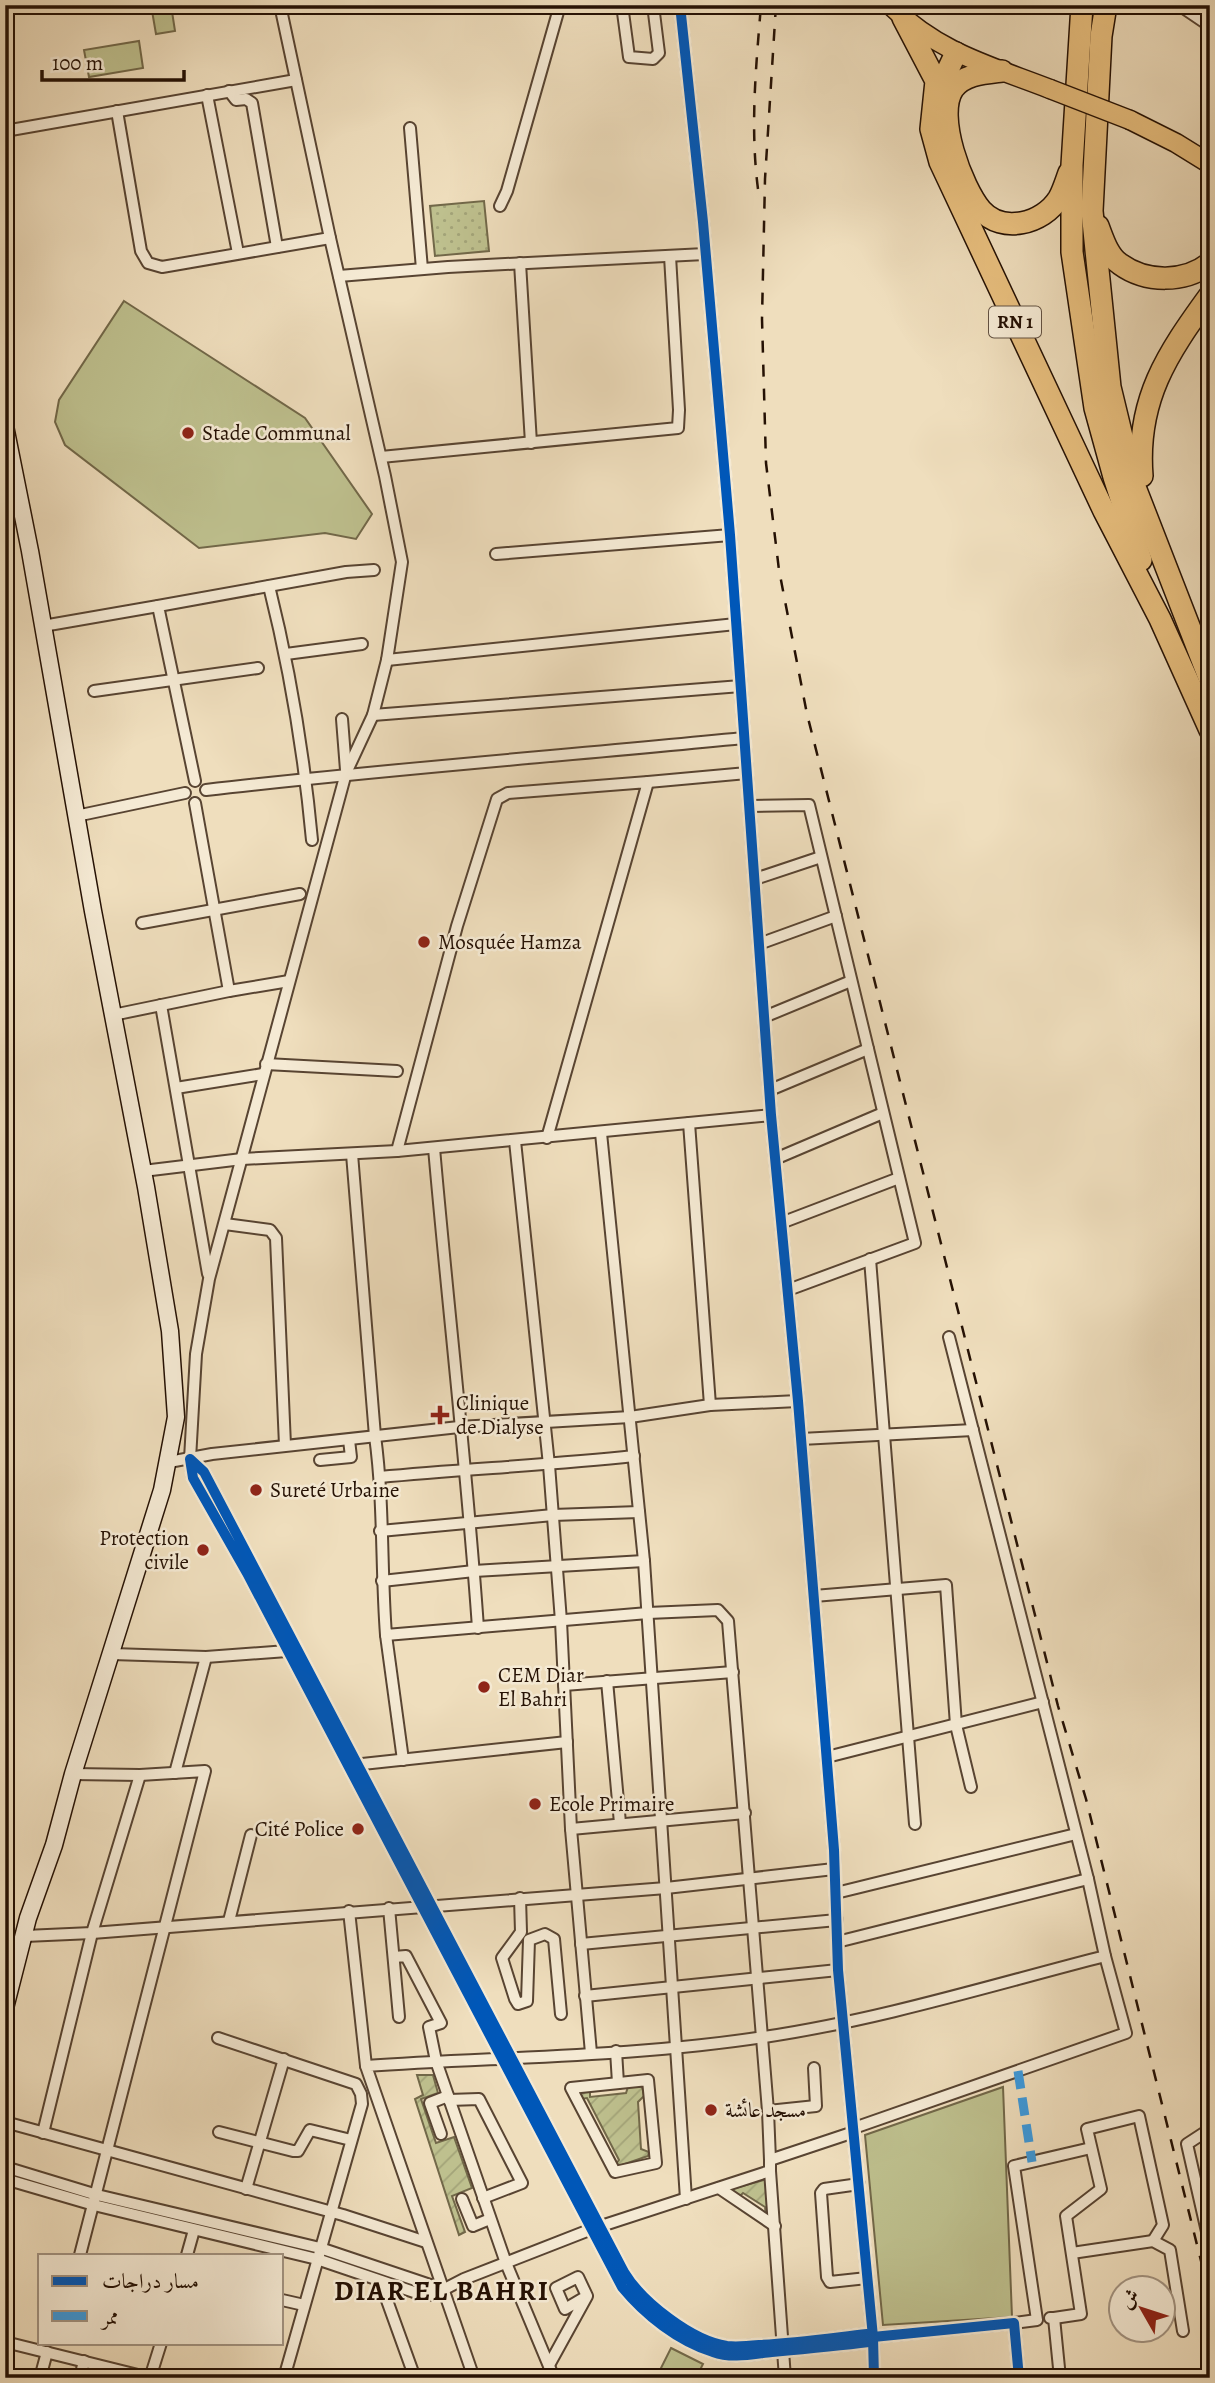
<svg xmlns="http://www.w3.org/2000/svg" width="1215" height="2383" viewBox="0 0 1215 2383" font-family="Alegreya,Amiri,serif">
	<style>
		.grass { fill: url(#grass-dots); stroke: #726849; stroke-width: 2 }
		.garden { fill: url(#garden-furrows); stroke: #726849; stroke-width: 2 }
		.pitch { fill: #bec08e; stroke: #726849; stroke-width: 2 }
		.lines { fill: none; stroke-linecap: round; stroke-linejoin: round }
		.street-casing { stroke: #584432; stroke-width: 14 }
		.secondary-casing { stroke: #251104; stroke-width: 19 }
		.primary-casing { stroke: #251104; stroke-width: 21 }
		.highway-casing { stroke: #251104; stroke-width: 24 }
		.street { stroke: #f5ead4; stroke-width: 10 }
		.secondary { stroke: #f5ead4; stroke-width: 16 }
		.primary { stroke: #e8bf7e; stroke-width: 18 }
		.highway { stroke: #e8bf7e; stroke-width: 21 }
		.rail { stroke: #251104; stroke-width: 2.5; stroke-dasharray: 12 12; stroke-linecap: butt }
		.primary-bridge-casing { stroke: #251104; stroke-width: 21; stroke-linecap: butt }
		.primary-bridge { stroke: #e8bf7e; stroke-width: 18 }
		.quiet { stroke: #3c9add; stroke-width: 9; stroke-dasharray: 18 9; stroke-linecap: butt }
		.cycleway-casing { stroke: #f5ead4; stroke-width: 15 }
		.cycleway { stroke: #0057b8; stroke-width: 10 }
		.poi-dot { fill: #8f2418; stroke: #f5ead4; stroke-width: 2.5 }
		.labels { text-anchor: middle; dominant-baseline: central; stroke-width: 5; stroke-linejoin: round; paint-order: stroke }
		.shield { fill: #f5ead4; stroke: #635242; stroke-width: 2 }
		.shield-label { font-size: 19px; font-weight: bold; fill: #251104 }
		.poi-label { font-size: 21px; fill: #251104; stroke: #f5ead4; text-anchor: start }
		.district-label { font-size: 28px; font-weight: bold; letter-spacing: 2px; fill: #251104; stroke: #f5ead4 }
	</style>
	<defs>
		<pattern id="grass-dots" width="8" height="8" patternUnits="userSpaceOnUse" patternTransform="scale(1.75)"><rect width="8" height="8" fill="#bec08e"/><path d="M2 2h.1M6 6h.1" fill="none" stroke="#a3a479" stroke-width="1.8" stroke-linecap="round"/></pattern>
		<pattern id="garden-furrows" width="10" height="10" patternUnits="userSpaceOnUse" patternTransform="scale(1.75)"><rect width="10" height="10" fill="#bec08e"/><path d="M-1 1l2-2M0 10L10 0M9 11l2-2" fill="none" stroke="#a3a479"/></pattern>
	</defs>
	<rect width="100%" height="100%" fill="#efdebd"/>
	<filter id="stains"><feTurbulence type="fractalNoise" baseFrequency=".00286" numOctaves="4"/><feColorMatrix values="0 0 0 0 .2 0 0 0 0 .09 0 0 0 0 .02 0 0 0 .5 -.17"/></filter>
	<radialGradient id="worn" r=".72"><stop offset=".6" stop-color="#630" stop-opacity="0"/><stop offset="1" stop-color="#630" stop-opacity=".3"/></radialGradient>
	<polygon class="grass" points="484,201 489,251 435,256 430,206"/>
	<g class="garden">
		<polygon points="417,2075 433,2075 438,2093 421,2099 436,2143 454,2137 472,2188 452,2196 465,2232 459,2235 415,2099 423,2095"/>
		<polygon points="642,2086 644,2096 638,2102 641,2149 649,2152 648,2156 616,2167 615,2165 619,2160 587,2098 581,2099 577,2092 590,2090 590,2097 626,2093 628,2087"/>
		<polygon points="767,2179 772,2217 766,2217 765,2207 743,2193 739,2197 731,2192 732,2189"/>
	</g>
	<g class="pitch">
		<polygon points="151,5 171,5 175,31 156,34"/>
		<polygon points="139,41 143,68 89,77 84,50"/>
		<polygon points="124,301 305,418 372,514 356,539 325,533 199,548 65,445 55,422 59,400"/>
		<polygon points="1003,2087 1012,2317 883,2325 865,2135"/>
		<polygon points="671,2348 703,2364 696,2378 656,2378"/>
	</g>
	<g class="lines">
		<g class="street-casing">
			<g id="street">
				<polyline points="622,5 629,57 653,59 659,53 653,5"/>
				<polyline points="680,5 703,222 730,535 771,1115 798,1401 834,1850 838,1970 873,2337 874,2378"/>
				<polyline points="1179,5 1210,26"/>
				<polyline points="229,91 236,100 246,99 252,103 277,247"/>
				<polyline points="207,95 238,253"/>
				<polyline points="117,111 141,251 148,263 162,267 330,238"/>
				<polyline points="410,128 422,269"/>
				<polyline points="5,131 296,80"/>
				<polyline points="500,206 507,191 560,5"/>
				<polyline points="520,263 531,443"/>
				<polyline points="339,276 448,267 705,254"/>
				<polyline points="381,457 678,428 679,410 670,256"/>
				<polyline points="496,554 730,535"/>
				<path d="M269 586C290 670 304 754 312 840"/>
				<polyline points="43,626 158,606"/>
				<polyline points="286,654 362,644"/>
				<polyline points="387,660 736,624"/>
				<polyline points="94,691 258,668"/>
				<polyline points="373,715 741,686"/>
				<polyline points="342,719 346,770"/>
				<polyline points="195,781 158,606 346,572 374,570"/>
				<polyline points="648,782 747,773"/>
				<path d="M206 790C385 769 564 756 743 738"/>
				<polyline points="750,806 809,805 915,1243 788,1290"/>
				<polyline points="76,816 185,793"/>
				<polyline points="755,879 821,857"/>
				<polyline points="142,923 300,894"/>
				<polyline points="759,944 836,916"/>
				<polyline points="229,991 289,981"/>
				<polyline points="161,1005 208,1274"/>
				<polyline points="113,1015 229,991 195,803"/>
				<polyline points="764,1017 851,981"/>
				<polyline points="266,1064 397,1071"/>
				<polyline points="176,1088 263,1074"/>
				<polyline points="770,1090 868,1049"/>
				<polyline points="689,1123 710,1405"/>
				<polyline points="601,1133 644,1561 686,2199"/>
				<polyline points="515,1141 549,1465 561,1621 571,1829 591,2053"/>
				<path d="M434 1148C448 1308 467 1468 478 1628"/>
				<polyline points="397,1151 457,926 497,799 508,793 648,782 547,1138"/>
				<path d="M352 1154 375 1436C384 1502 381 1569 386 1635L648 1613 718 1610 728 1621 768 2111 770 2160"/>
				<polyline points="775,1159 883,1113"/>
				<polyline points="143,1171 242,1159 397,1151 771,1115"/>
				<polyline points="781,1223 899,1178"/>
				<polyline points="225,1224 270,1230 276,1238 285,1445"/>
				<polyline points="870,1259 915,1824"/>
				<polyline points="801,1439 973,1430"/>
				<polyline points="190,1459 196,1354 209,1279 346,773 373,715 387,660 402,562 385,476 330,238 280,5"/>
				<polyline points="320,1460 351,1457 349,1440"/>
				<polyline points="169,1462 212,1454 459,1427 630,1417 710,1405 798,1401"/>
				<path d="M380 1477C465 1469 550 1465 634 1456"/>
				<polyline points="380,1531 553,1515 639,1512"/>
				<polyline points="382,1581 474,1571 644,1561"/>
				<polyline points="814,1596 946,1585 956,1725 971,1787"/>
				<polyline points="386,1635 403,1760"/>
				<polyline points="112,1654 206,1657 287,1651"/>
				<polyline points="607,1681 620,1823"/>
				<polyline points="564,1685 733,1672"/>
				<polyline points="827,1757 1043,1702"/>
				<polyline points="353,1765 567,1742"/>
				<polyline points="175,1773 206,1657"/>
				<polyline points="73,1774 140,1775 205,1771 80,2255"/>
				<polyline points="571,1829 745,1813"/>
				<polyline points="836,1893 1076,1834"/>
				<polyline points="520,1898 521,1932 502,1958 515,1999 518,2004 527,2001 529,1940 545,1934 554,1939 561,2014"/>
				<polyline points="389,1908 399,2017"/>
				<polyline points="349,1911 366,2066"/>
				<polyline points="229,1921 251,1835"/>
				<polyline points="25,1936 92,1933 666,1888 834,1869"/>
				<polyline points="837,1942 1088,1879"/>
				<polyline points="581,1944 837,1920"/>
				<polyline points="394,1957 406,1956 441,2023 429,2027 436,2061 506,2263 554,2378"/>
				<polyline points="585,1996 838,1970"/>
				<polyline points="218,2038 356,2084 361,2094 362,2104 284,2378"/>
				<polyline points="616,2051 618,2083"/>
				<polygon points="648,2080 656,2163 615,2172 571,2088"/>
				<polyline points="449,2100 479,2099 522,2183 483,2198"/>
				<polyline points="768,2111 816,2106 814,2068"/>
				<polyline points="5,2122 343,2215 426,2242"/>
				<polyline points="854,2128 1126,2033 1105,1956"/>
				<polyline points="1210,2129 1187,2144 1210,2245"/>
				<polyline points="219,2132 293,2151 298,2151 310,2130 351,2140"/>
				<polyline points="43,2133 92,1933 140,1775"/>
				<polyline points="441,2134 430,2103 448,2096"/>
				<polyline points="5,2167 97,2195 320,2248 442,2289"/>
				<polyline points="770,2171 785,2378"/>
				<polyline points="5,2179 94,2205 317,2259 417,2293 433,2295 464,2279 592,2229 770,2171 770,2160 854,2132"/>
				<polyline points="859,2184 824,2189 821,2193 827,2277 830,2282 867,2278"/>
				<polyline points="719,2188 775,2226"/>
				<polyline points="246,2189 284,2059"/>
				<polyline points="462,2199 473,2226 490,2219"/>
				<polyline points="1072,2253 1153,2241 1170,2250 1183,2331"/>
				<polyline points="187,2255 194,2230"/>
				<polyline points="380,2281 415,2378"/>
				<polyline points="282,2300 304,2305"/>
				<polyline points="1050,2318 1054,2318 1060,2378"/>
				<polyline points="1054,2318 1081,2314 1066,2216 1101,2189 1087,2129 1139,2116 1163,2225 1153,2241"/>
				<polyline points="1014,2323 1037,2320 1014,2166 1091,2148"/>
				<path d="M873 2337 869 2342C836 2346 804 2349 772 2352 753 2354 732 2359 713 2352 678 2341 645 2315 622 2287L247 1573 193 1478 190 1459 204 1472 624 2272C642 2302 692 2341 727 2346 737 2347 749 2346 759 2345 795 2343 831 2338 867 2334L873 2337 1014 2323 1019 2378"/>
				<polyline points="5,2342 150,2378"/>
				<polyline points="549,2365 587,2296 578,2277 556,2288 565,2309 587,2296"/>
				<polyline points="40,2378 47,2352"/>
				<polyline points="80,2378 84,2361"/>
				<polyline points="150,2378 161,2343"/>
				<path d="M474 2378 366 2066C498 2057 633 2057 764 2037 879 2020 992 1985 1105 1956L1088 1879 949 1337"/>
			</g>
		</g>
		<g class="secondary-casing">
			<polyline id="secondary" points="5,426 30,551 93,911 146,1187 170,1331 176,1417 162,1490 73,1774 54,1845 28,1918 5,2008"/>
		</g>
		<g class="primary-casing">
			<g id="primary">
				<path d="M890 5C939 53 988 65 1050 89"/>
				<polyline points="1130,120 1176,143 1210,164"/>
			</g>
		</g>
		<g class="highway-casing">
			<g id="highway">
				<polyline points="1082,5 1072,165 1072,252 1095,408 1114,477 1141,560"/>
				<polyline points="1106,5 1101,36 1092,211 1110,387 1133,482 1210,680"/>
				<polyline points="903,18 936,81 931,129 940,162 1104,511 1160,619 1210,730"/>
				<path d="M1002 71C985 73 964 74 953 89 935 116 962 187 981 210 1002 234 1043 224 1059 198 1063 191 1066 181 1069 173"/>
				<polyline points="936,95 956,53"/>
				<path d="M1098 226C1103 239 1108 256 1120 264 1146 283 1185 283 1210 263"/>
				<path d="M1142 476C1136 400 1167 354 1210 295"/>
			</g>
		</g>
		<use href="#street" class="street"/>
		<use href="#secondary" class="secondary"/>
		<use href="#primary" class="primary"/>
		<use href="#highway" class="highway"/>
		<g class="rail">
			<polyline points="776,5 765,179 762,319 766,463 779,570 807,714 1058,1706 1086,1799 1210,2297"/>
			<path d="M758 189C750 127 756 67 761 5"/>
		</g>
		<g class="primary-bridge-casing">
			<polyline id="primary-bridge" points="1050,89 1130,120"/>
		</g>
		<use href="#primary-bridge" class="primary-bridge"/>
		<polyline class="quiet" points="1018,2071 1032,2162"/>
		<g class="cycleway-casing">
			<g id="cycleway">
				<polyline points="680,5 703,222 730,535 771,1115 798,1401 834,1850 838,1970 873,2337 874,2378"/>
				<path d="M873 2337 869 2342C836 2346 804 2349 772 2352 753 2354 732 2359 713 2352 678 2341 645 2315 622 2287L247 1573 193 1478 190 1459 204 1472 624 2272C642 2302 692 2341 727 2346 737 2347 749 2346 759 2345 795 2343 831 2338 867 2334L873 2337 1014 2323 1019 2378"/>
			</g>
		</g>
		<use href="#cycleway" class="cycleway"/>
	</g>
	<g class="poi-dot">
		<circle cx="188" cy="433" r="7"/>
		<circle cx="424" cy="942" r="7"/>
		<path d="M436.5 1404.5h7v7h7v7h-7v7h-7v-7h-7v-7h7z"/>
		<circle cx="256" cy="1490" r="7"/>
		<circle cx="203" cy="1550" r="7"/>
		<circle cx="484" cy="1687" r="7"/>
		<circle cx="535" cy="1804" r="7"/>
		<circle cx="358" cy="1829" r="7"/>
		<circle cx="711" cy="2110" r="7"/>
	</g>
	<g class="labels">
		<rect class="shield" x="989" y="306.5" width="52" height="31" rx="5"/>
		<g class="shield-label">
			<text x="1015" y="322">RN 1</text>
		</g>
		<g class="poi-label">
			<text x="202" y="433">Stade Communal</text>
			<text x="438" y="942">Mosquée Hamza</text>
			<text x="456" y="1403">Clinique<tspan x="456" dy="24">de Dialyse</tspan></text>
			<text x="270" y="1490">Sureté Urbaine</text>
			<text x="189" y="1538" text-anchor="end">Protection<tspan x="189" dy="24">civile</tspan></text>
			<text x="498" y="1675">CEM Diar<tspan x="498" dy="24">El Bahri</tspan></text>
			<text x="549" y="1804">Ecole Primaire</text>
			<text x="344" y="1829" text-anchor="end">Cité Police</text>
			<text x="725" y="2110">مسجد عائشة</text>
		</g>
		<g class="district-label">
			<text x="442" y="2291">DIAR EL BAHRI</text>
		</g>
	</g>
	<rect width="1215" height="2383" fill="none" stroke="#efdebd" stroke-width="28"/>
	<rect x="7" y="7" width="1201" height="2369" fill="none" stroke="#251104" stroke-width="3.5"/>
	<rect x="14" y="14" width="1187" height="2355" fill="none" stroke="#251104" stroke-width="2"/>
	<rect x="38" y="2254" width="245" height="91" fill="#f5ead4" stroke="#a29381" stroke-width="2"/>
	<rect x="52" y="2276" width="35" height="10" fill="#0057b8" stroke="#a29381" stroke-width="2"/>
	<text x="102" y="2288" font-size="21" fill="#251104">مسار دراجات</text>
	<rect x="52" y="2311" width="35" height="10" fill="#3c9add" stroke="#a29381" stroke-width="2"/>
	<text x="102" y="2324" font-size="21" fill="#251104">ممر</text>
	<g transform="translate(1142 2309) rotate(309)"><circle r="33" fill="#f5ead4" stroke="#a29381" stroke-width="2"/>
	<path d="M0-5L12 26L0 18L-12 26Z" fill="#8f2418"/>
	<text y="-10" font-size="19" font-weight="bold" text-anchor="middle" fill="#251104">ش</text>
	</g>
	<path d="M42 70v10h142v-10" fill="none" stroke="#251104" stroke-width="3.5"/>
	<text x="52" y="70" font-size="21" fill="#251104" stroke="#f5ead4" stroke-width="5" paint-order="stroke">100 m</text>
	<rect width="100%" height="100%" filter="url(#stains)"/>
	<rect width="100%" height="100%" fill="url(#worn)"/>
</svg>
